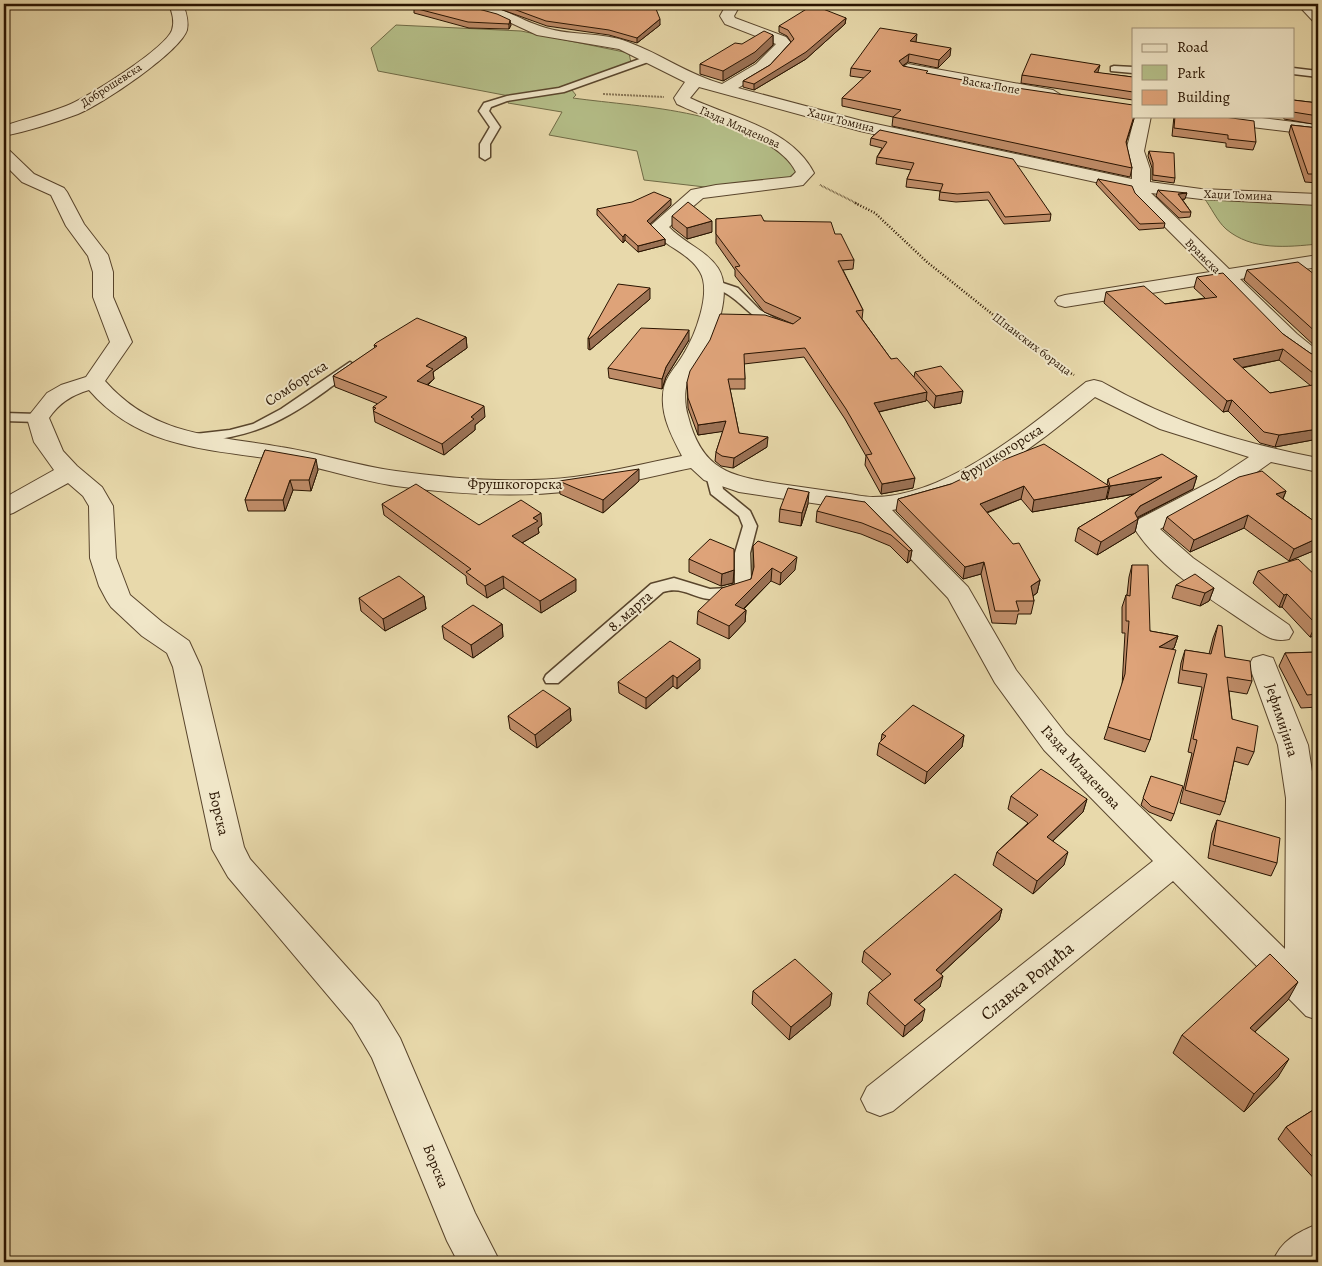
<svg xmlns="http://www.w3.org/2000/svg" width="1322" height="1266" viewBox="0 0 1322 1266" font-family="Alegreya,serif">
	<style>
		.green { fill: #b5bf89; stroke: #6f6a45 }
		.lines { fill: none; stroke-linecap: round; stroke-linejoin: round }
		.service-casing { stroke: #59452c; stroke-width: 3 }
		.minor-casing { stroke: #59452c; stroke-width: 2 }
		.path-far1 { stroke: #291401; stroke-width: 2; stroke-dasharray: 0.5 1; stroke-linecap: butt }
		.path { stroke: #291401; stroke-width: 2.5; stroke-dasharray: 1 2; stroke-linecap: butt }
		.service { fill: #f0e6c8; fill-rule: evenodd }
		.minor { fill: #f0e6c8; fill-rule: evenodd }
		.wall { fill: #bf8c68; stroke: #291401; fill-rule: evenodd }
		.shaded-wall { fill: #9b7255; stroke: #291401 }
		.building { fill: #dea379; stroke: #291401 }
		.labels { text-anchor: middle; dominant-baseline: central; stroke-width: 4; stroke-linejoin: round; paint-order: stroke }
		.far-street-label { font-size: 12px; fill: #291401; stroke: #f0e6c8 }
		.street-label { font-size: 15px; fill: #291401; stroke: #f0e6c8 }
		.near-street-label { font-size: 18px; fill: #291401; stroke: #f0e6c8 }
	</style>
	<rect width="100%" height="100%" fill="#e8d9ab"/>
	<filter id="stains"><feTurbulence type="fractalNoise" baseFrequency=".004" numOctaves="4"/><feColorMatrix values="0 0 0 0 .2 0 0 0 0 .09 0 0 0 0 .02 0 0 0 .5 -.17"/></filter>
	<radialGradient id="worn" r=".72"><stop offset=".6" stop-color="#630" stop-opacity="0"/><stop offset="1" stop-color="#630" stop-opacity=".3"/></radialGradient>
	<g class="green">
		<path d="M396 25 521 31 629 53 632 68 618 70 571 89 576 95 573 98C645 108 749 109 798 170L787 179 705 187 644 180 637 151 549 135 562 112 508 103 509 96 378 71 371 48Z"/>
		<path d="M1204 198 1318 203V244C1287 247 1252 251 1226 229 1217 221 1211 207 1204 198Z"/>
	</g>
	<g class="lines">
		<g class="service-casing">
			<g id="service">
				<polygon points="648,56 653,59 651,61 564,92 507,101 491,107 489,111 500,127 490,144 490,157 485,160 480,157 480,144 490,127 479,111 484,103 507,96 559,88"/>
				<polygon points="1114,66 1133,67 1133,73 1111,71 1111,67"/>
				<polygon points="1293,68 1318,71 1318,77 1293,74"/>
				<path d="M714 280 738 288 760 310 784 323 778 327C744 318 742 295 710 287L708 284Z"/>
				<path d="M350 362 356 366C349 376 336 383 327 390 286 420 255 436 204 441 196 442 184 446 179 439L186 435 230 430 253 424 281 409Z"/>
				<polygon points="4,413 38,414 45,418 38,422 4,421"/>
				<path d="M713 471 720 475 723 489 750 511 757 526 750 553 751 580 748 591C735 597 723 601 709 599 691 597 682 586 663 592L558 683H546L544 679 546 675 651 584 674 578 710 589 727 588 735 584V553L743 526 739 516 711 494 706 475Z"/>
			</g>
		</g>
		<g class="minor-casing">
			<g id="minor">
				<path d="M169 4H183C186 12 189 21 187 30 180 52 101 105 78 114 54 123 28 131 4 136V126C24 119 46 114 66 106 86 99 166 48 172 30 175 21 172 13 169 4Z"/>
				<path d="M459 4C499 1 512 18 546 28 572 36 603 32 628 42 661 54 689 75 722 84L756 64 776 44 725 24 720 16 725 7 723 4H737L739 7 734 16 735 18 786 37 792 44 768 70 738 88 862 121 1132 179V169L1126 151 1135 116H1151L1144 151 1150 169V182L1201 189 1318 194V205L1201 199 1151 193 1229 269 1318 255V267L1240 279 1297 334 1318 351V368C1290 360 1242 304 1220 282L1065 307 1058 305 1055 301 1058 297 1065 295 1210 272 1135 197 1132 190 860 131 699 87 690 98C732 118 791 128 814 173L803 185 797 186 703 198 669 227C684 243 706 250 718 268 733 291 716 336 703 358 698 366 690 373 687 383 684 394 685 406 688 416 702 471 730 476 780 484 801 487 822 490 843 493 853 494 864 497 873 497 947 497 1030 426 1086 382L1094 380 1102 382C1174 423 1238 442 1318 458V472L1271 462 1233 489 1160 529 1193 558 1289 625 1293 632 1289 639C1275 642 1269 638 1258 631 1217 603 1158 569 1133 526L1137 520 1216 479 1249 457 1160 429 1095 397C1035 446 971 498 892 510L968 587 1016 670 1066 734 1285 949 1286 798 1278 745 1249 665 1253 658 1263 655 1273 658 1308 745 1316 798 1318 970 1316 979 1318 982V1020L1306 1016 1173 881 893 1111 880 1116 867 1111 861 1099 867 1087 1153 861 1044 750 995 683 948 598 865 511 739 492 704 480 691 468C652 476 612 487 573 491 514 498 453 494 396 486 356 480 318 466 278 460 207 449 139 448 89 390 72 395 59 403 49 418L63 451 77 466 102 487 113 506 116 558 130 595 162 622 189 641 201 667 244 847 250 859 378 1002 400 1038 475 1213 500 1262H458L447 1241 372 1058 352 1024 228 877 212 849 173 667 167 653 142 636 111 607 107 601 99 586 90 558 89 506 83 496 68 483 13 513 4 516V498L54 470 34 442 27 418 47 393 61 385 86 377 110 342 93 297V272L88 256 66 226 51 195 22 182 4 164V150L10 151 34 174 64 188 67 192 84 224 108 255 113 272V297L132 342 105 381C154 437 214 435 281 447 320 453 357 466 396 471 454 479 516 484 574 477 610 472 646 463 682 456 672 437 661 416 663 395 664 377 675 369 683 355 695 336 712 292 700 272 689 252 662 246 649 227L691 190 716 185 791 177 796 172C779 137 711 121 677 104L674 98 685 82 619 49 537 35 498 17 461 7Z"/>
				<polygon points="1297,4 1312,4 1318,10 1318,22 1313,21"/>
				<polygon points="908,64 1053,90 1061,95 1053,100 902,72 900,69"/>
				<polygon points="1195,116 1246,116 1318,125 1318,135 1203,121"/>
				<path d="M1318 1224V1262H1273C1280 1241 1298 1232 1318 1224Z"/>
			</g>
		</g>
		<g class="path-far1">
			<polyline points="603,94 664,97"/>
			<polyline points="820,185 858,204"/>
		</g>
		<polyline class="path" points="855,203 875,213 927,262 1056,365 1074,375"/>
		<use href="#service" class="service"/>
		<use href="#minor" class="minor"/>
	</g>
	<g class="wall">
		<polygon points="424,4 460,4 511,25 509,29 469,28 414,13 414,8"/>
		<polygon points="486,4 654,4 660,25 637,43 609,35 547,26"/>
		<polygon points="846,18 845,24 806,59 754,90 743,87 743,81 770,65 791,42 787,36 779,32 779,26"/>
		<polygon points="773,35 773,45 755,62 723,81 700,74 700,64"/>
		<polygon points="916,42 950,56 938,68 908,62 903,66 928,74 1135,116 1126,143 1132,168 1130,177 892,126 893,117 842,106 842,98 864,78 850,76 851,68"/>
		<polygon points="1098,73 1133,77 1133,100 1021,83 1022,75"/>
		<polygon points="1293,100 1318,103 1318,125 1284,119 1283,116 1293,116"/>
		<polygon points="1174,116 1217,116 1256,142 1253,150 1226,147 1226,143 1172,136"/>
		<polygon points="1291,125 1318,128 1318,183 1305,182 1289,133"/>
		<polygon points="880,130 1051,214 1050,221 1004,224 988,200 956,202 939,200 940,191 906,187 907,179 911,170 876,164 877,157 882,148 870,145 871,138"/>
		<polygon points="1149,151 1175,178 1174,183 1152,180 1152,168 1148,156"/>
		<polygon points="1098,179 1135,193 1165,223 1164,228 1139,230 1096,184"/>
		<polygon points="1158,190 1185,199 1182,199 1191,212 1190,217 1179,218 1156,196"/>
		<polygon points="671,205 650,224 665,239 665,245 638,252 625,240 623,243 597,215 597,209"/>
		<polygon points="672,216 712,232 687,239 672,227"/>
		<polygon points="716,219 764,221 835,234 854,260 853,269 843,270 863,310 862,319 891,359 914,377 915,372 961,403 934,408 926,399 926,401 879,412 913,488 881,494 865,465 866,456 845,419 804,357 744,364 745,379 745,389 730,389 739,433 767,447 733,468 721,466 715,461 716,452 723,431 698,435 688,408 687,382 793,324 764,312 735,276 735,270 716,243"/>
		<polygon points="1247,270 1318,277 1318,349 1244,280"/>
		<path d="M1197 277 1283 334 1310 353 1318 357V439L1275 447 1260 443 1228 411 1223 412 1104 303 1106 292 1165 304 1205 298 1194 288ZM1279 360 1311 386 1270 393 1242 368Z"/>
		<polygon points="650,299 590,350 588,349 588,338"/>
		<polygon points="466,337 467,348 433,372 434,379 428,385 485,417 475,425 475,430 444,455 375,422 373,407 378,404 335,387 333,376 375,348 374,345"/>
		<polygon points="689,340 666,377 662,389 609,378 608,368"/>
		<polygon points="265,450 318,470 311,491 293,490 285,511 248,511 245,500"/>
		<polygon points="1197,476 1193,489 1138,518 1138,519 1135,532 1097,555 1075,541 1078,528 1135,494 1107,499 1106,497 1106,499 1032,512 1021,499 987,513 1040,580 1037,593 1033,596 1034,601 1031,614 1018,614 1016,624 992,623 981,574 963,579 896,511 898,499 951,484 1107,485 1108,479"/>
		<polygon points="559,481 639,481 603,513 560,494"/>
		<polygon points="1286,491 1283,499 1318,524 1318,549 1289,561 1244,528 1190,552 1163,529 1167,517"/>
		<polygon points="865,502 912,550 910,561 907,563 890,546 861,534 816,522 817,511"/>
		<polygon points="382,504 479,525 542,525 538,528 539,533 522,543 576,591 541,613 504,588 487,598 467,584 466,576 384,515"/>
		<polygon points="808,504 801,526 779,522 780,509"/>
		<polygon points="753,546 795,570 780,585 771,581 744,609 746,610 745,622 729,639 697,624 698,611 751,579 753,571"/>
		<polygon points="689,559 734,570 733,583 721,586 689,572"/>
		<polygon points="1132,565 1150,631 1178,636 1174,648 1171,649 1150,740 1145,752 1104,739 1122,686 1125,633 1122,633 1122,607 1126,595 1127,595 1129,577"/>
		<polygon points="1258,571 1318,578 1318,635 1310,637 1282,607 1279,607 1253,583"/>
		<polygon points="1176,585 1214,588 1209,601 1200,606 1172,598"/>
		<polygon points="424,596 426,609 385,631 361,611 359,598"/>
		<polygon points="502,624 503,637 473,658 444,639 442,626"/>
		<polygon points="1218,625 1225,657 1252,681 1247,694 1229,691 1232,719 1254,752 1248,765 1234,761 1225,802 1220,815 1180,803 1192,753 1188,752 1202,687 1178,683 1181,663 1185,650 1209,654 1213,638"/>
		<polygon points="1318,652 1318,707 1301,708 1279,666 1285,653"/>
		<polygon points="700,669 677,689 673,686 646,709 619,693 618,682"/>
		<polygon points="570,708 571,721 537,748 510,729 508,716"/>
		<polygon points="882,734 964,735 962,747 925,784 877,755 879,743 881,741"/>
		<polygon points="1151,776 1174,814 1171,821 1149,812 1141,805"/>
		<polygon points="1011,796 1087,799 1083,812 1053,841 1064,865 1033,894 993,865 997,852 1028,823 1008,809"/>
		<polygon points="1217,820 1277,863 1271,876 1208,858 1212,833"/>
		<polygon points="1002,909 999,920 941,974 940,987 919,1004 922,1021 903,1037 867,1004 869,992 883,981 862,962 864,951"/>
		<polygon points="753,991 830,1006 789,1040 752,1004"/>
		<polygon points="1288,1000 1255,1032 1278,1077 1244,1112 1173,1053 1182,1035"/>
		<polygon points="1318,1107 1318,1183 1278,1139 1286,1127"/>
	</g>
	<g class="shaded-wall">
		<polygon points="846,18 845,24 806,59 754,90 754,84"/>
		<polygon points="660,19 660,25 637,43 637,38"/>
		<polygon points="510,20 511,25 509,29 509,24"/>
		<polygon points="917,34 916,42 910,41"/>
		<polygon points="773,35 773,45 755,62 723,81 723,71"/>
		<polygon points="951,48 950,56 938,68 939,60"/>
		<polygon points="909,54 908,62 898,69 899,61"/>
		<polygon points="1100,65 1098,72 1092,80 1094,72"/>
		<polygon points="1187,193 1185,199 1177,200 1178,194"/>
		<polygon points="671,199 671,205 647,227 647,221"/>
		<polygon points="712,221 712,232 687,239 687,228"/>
		<polygon points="625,234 625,240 623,243 623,237"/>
		<polygon points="665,239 665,245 638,252 638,246"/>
		<polygon points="650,288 650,299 590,350 589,339"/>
		<polygon points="689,330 689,340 666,377 662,389 662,379 666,367"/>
		<polygon points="466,337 467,348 433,372 434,379 419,391 417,381 426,366"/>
		<polygon points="1283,349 1279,360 1229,370 1233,359"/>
		<polygon points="963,391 961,403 934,408 936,396"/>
		<polygon points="927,392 926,401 873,413 874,403"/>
		<polygon points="1232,400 1228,411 1223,412 1227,401"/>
		<polygon points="484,406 485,417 475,425 475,430 444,455 442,444 471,417"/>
		<polygon points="726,421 726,431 698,435 698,425"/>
		<polygon points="1318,429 1318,439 1275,447 1279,435"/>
		<polygon points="768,437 767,447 733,468 734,458"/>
		<polygon points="316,459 318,470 311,491 309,480"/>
		<polygon points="639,469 639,481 603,513 603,500"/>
		<polygon points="1197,476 1193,489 1136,518 1138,519 1135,532 1097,555 1101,542 1135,513 1140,506"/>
		<polygon points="1162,477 1159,489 1107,499 1110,486"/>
		<polygon points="915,478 913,488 881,494 882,484"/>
		<polygon points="290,480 293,490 285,511 283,500"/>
		<polygon points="1024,486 1021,499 977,516 980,504"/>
		<polygon points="1109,486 1106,499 1032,512 1034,500"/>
		<polygon points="1286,491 1281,503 1276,494"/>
		<polygon points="809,492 808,504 801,526 802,513"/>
		<polygon points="541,513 542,525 538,528 539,533 513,548 512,536 533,518"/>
		<polygon points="1248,515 1244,528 1190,552 1194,540"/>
		<polygon points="1318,538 1318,549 1289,561 1294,549"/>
		<polygon points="912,550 910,561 907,563 909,551"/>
		<polygon points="797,557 795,570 780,585 781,573"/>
		<polygon points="984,562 981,574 963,579 965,567"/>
		<polygon points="772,568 771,581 734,618 735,605"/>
		<polygon points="734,570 733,583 721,586 722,574"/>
		<polygon points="503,576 504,588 487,598 485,586"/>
		<polygon points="576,579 576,591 541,613 540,601"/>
		<polygon points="1040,580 1037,593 1028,599 1031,586"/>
		<polygon points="1214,588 1209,601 1200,606 1205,593"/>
		<polygon points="1287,594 1282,607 1279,607 1284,595"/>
		<polygon points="424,596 426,609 385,631 383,619"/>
		<polygon points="746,610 745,622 729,639 729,626"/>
		<polygon points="1318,623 1318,635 1310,637 1316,624"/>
		<polygon points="502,624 503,637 473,658 471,645"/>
		<polygon points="1178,636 1174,648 1155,659 1159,647"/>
		<polygon points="700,659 700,669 677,689 677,678"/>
		<polygon points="673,675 673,686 646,709 646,698"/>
		<polygon points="570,708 571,721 537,748 535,735"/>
		<polygon points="964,735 962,747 925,784 927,772"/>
		<polygon points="1087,799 1083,812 1043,850 1047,837"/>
		<polygon points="1068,852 1064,865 1033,894 1037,881"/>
		<polygon points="1002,909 999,920 933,981 936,970"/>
		<polygon points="943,976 940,987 911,1011 914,1000"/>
		<polygon points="1298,982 1288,1000 1240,1046 1250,1028"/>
		<polygon points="832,993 830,1006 789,1040 791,1027"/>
		<polygon points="925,1009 922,1021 903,1037 905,1026"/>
		<polygon points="1289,1059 1278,1077 1244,1112 1254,1094"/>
	</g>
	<g class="building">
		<polygon points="426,4 460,4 497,14 510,20 509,24 468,22 414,8"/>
		<polygon points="500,4 654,4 660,19 637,38 609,30 546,21"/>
		<polygon points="813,5 846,18 806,52 754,84 743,81 770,65 794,39 788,30 779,26"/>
		<polygon points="880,28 917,34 910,41 951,48 939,60 909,54 899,61 903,66 928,71 926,73 1016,90 1017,88 1133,105 1133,116 1134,116 1126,142 1132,168 893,117 901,110 842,98 871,71 851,68"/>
		<polygon points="764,31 773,35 755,52 723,71 700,64 735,43 742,44"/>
		<polygon points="1031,54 1100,65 1094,72 1133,77 1133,92 1022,75"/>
		<polygon points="1293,100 1318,103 1318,116 1293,112"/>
		<polygon points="1175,116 1217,116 1254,121 1256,142 1228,139 1228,135 1174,128"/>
		<polygon points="1291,125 1318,128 1318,174 1308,174"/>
		<polygon points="880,130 1013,159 1051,214 1005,217 989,192 957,194 940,192 943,184 907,179 914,163 877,157 887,142 871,138"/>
		<polygon points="1149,151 1174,153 1175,178 1153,175 1153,163"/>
		<polygon points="1098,179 1132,186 1135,193 1165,223 1140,224"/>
		<polygon points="1158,190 1187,193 1178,194 1191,212 1181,212"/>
		<polygon points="654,192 671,199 647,221 665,239 638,246 625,234 623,237 597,209 632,202"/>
		<polygon points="688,202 712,221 687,228 672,216"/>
		<polygon points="761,215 764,221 831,222 835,234 841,234 854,260 838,261 863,310 856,311 891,359 897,358 927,392 874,403 915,478 882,484 866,455 872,454 846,409 805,348 744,354 745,379 728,379 739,433 768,437 734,458 722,456 716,452 726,421 698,425 688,398 687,382 690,371 710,340 720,314 765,315 793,324 801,318 765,302 735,267 740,266 716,234 716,219"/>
		<polygon points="1298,262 1318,277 1318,334 1247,270"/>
		<polygon points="1223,273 1283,334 1310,353 1318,357 1318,377 1283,349 1233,359 1270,393 1318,384 1318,429 1279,435 1264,432 1232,400 1227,401 1106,292 1144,286 1165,304 1217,297 1197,277"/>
		<polygon points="618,284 650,288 589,339 588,338"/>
		<polygon points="417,318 466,337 426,366 433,369 417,381 484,406 471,417 474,419 442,444 373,411 376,408 373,407 387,397 333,376 377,346 374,345 376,343"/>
		<polygon points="641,328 689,330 666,367 662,379 608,368"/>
		<polygon points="941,366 963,391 936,396 915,372"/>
		<polygon points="1044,444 1109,486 1034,500 1024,486 980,504 1013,544 1019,543 1040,580 1031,586 1034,601 1016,601 1019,611 995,611 984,562 965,567 898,499 951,484 988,466"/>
		<polygon points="265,450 316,459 309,480 290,480 283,500 245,500"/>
		<polygon points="1162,454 1197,476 1140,506 1135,513 1138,519 1101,542 1078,528 1162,477 1110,486 1108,479"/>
		<polygon points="639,469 603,500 559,481"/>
		<polygon points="1262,471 1286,491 1276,494 1318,524 1318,538 1294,549 1248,515 1194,540 1167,517 1239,477"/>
		<polygon points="416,484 479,525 521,500 541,513 533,518 538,521 512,536 576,579 540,601 503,576 485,586 466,572 471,569 382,504"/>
		<polygon points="788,488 809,492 802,513 780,509"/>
		<polygon points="826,496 865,502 912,550 909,551 891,535 862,523 817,511"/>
		<polygon points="710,539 734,549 734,570 722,574 689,559"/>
		<polygon points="758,541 797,557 781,573 772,568 735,605 746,610 729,626 698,611 722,588 751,579 754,567 753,546"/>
		<polygon points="1298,559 1318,578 1318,585 1316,586 1318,588 1318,623 1316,624 1287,594 1284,595 1258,571"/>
		<polygon points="1132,565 1148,565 1150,631 1178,636 1159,647 1176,650 1150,740 1108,727 1125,674 1129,621 1126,621 1126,595 1130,596"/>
		<polygon points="1195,574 1214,588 1205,593 1176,585"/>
		<polygon points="399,576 424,596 383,619 359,598"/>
		<polygon points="473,605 502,624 471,645 442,626"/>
		<polygon points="1218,625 1222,626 1225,657 1250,661 1252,681 1227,677 1232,719 1258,726 1254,752 1237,747 1225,802 1185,790 1197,740 1193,739 1207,674 1182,670 1185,650 1211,654"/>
		<polygon points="670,641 700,659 677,678 673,675 646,698 618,682"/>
		<polygon points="1318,652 1318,694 1307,695 1285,653"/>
		<polygon points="543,690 570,708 535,735 508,716"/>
		<polygon points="913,705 964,735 927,772 879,743 886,736 882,734"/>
		<polygon points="1041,769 1087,799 1047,837 1068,852 1037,881 997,852 1038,815 1011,796"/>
		<polygon points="1151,776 1183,786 1174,814 1151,806 1143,798"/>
		<polygon points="1217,820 1280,838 1277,863 1213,845"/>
		<polygon points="955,874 1002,909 936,970 943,976 914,1000 925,1009 905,1026 869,992 891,974 864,951"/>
		<polygon points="1270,954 1298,982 1250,1028 1289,1059 1254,1094 1182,1035"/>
		<polygon points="795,959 832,993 791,1027 753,991"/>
		<polygon points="1318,1107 1318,1163 1286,1127"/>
	</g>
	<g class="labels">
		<g class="far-street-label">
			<text transform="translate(111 85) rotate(-33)">Доброшевска</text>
			<text transform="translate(991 85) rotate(10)">Васка Попе</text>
			<text transform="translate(841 120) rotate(14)">Хаџи Томина</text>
			<text transform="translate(740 127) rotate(24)">Газда Младенова</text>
			<text transform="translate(1238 195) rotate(2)">Хаџи Томина</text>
			<text transform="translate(1203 256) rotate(45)">Врањска</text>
			<text transform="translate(1032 344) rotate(37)">Шпанских бораца</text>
		</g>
		<g class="street-label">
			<text transform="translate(296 383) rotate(-33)">Сомборска</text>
			<text transform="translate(1001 453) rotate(-32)">Фрушкогорска</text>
			<text x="515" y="484">Фрушкогорска</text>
			<text transform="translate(630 611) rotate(-41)">8. марта</text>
			<text transform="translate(1282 720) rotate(72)">Јефимијина</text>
			<text transform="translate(1081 767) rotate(47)">Газда Младенова</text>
			<text transform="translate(219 813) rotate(77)">Борска</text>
			<text transform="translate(436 1166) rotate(68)">Борска</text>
		</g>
		<g class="near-street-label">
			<text transform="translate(1027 981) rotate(-39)">Славка Родића</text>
		</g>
	</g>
	<rect width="1322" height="1266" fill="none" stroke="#e8d9ab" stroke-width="20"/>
	<rect x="5" y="5" width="1312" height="1256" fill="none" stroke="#291401" stroke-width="2.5"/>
	<rect x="10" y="10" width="1302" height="1246" fill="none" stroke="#291401"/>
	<rect x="1132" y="28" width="162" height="90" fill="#f0e6c8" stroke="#a09278"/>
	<rect x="1142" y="44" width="25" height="8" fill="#f0e6c8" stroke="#a09278"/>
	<text x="1177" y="52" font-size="15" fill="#291401">Road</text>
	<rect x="1142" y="65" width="25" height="15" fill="#b5bf89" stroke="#a09278"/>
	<text x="1177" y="78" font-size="15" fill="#291401">Park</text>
	<rect x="1142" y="90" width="25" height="15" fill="#dea379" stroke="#a09278"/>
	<text x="1177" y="102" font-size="15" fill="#291401">Building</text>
	<rect width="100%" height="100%" filter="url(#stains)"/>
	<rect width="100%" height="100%" fill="url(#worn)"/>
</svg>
